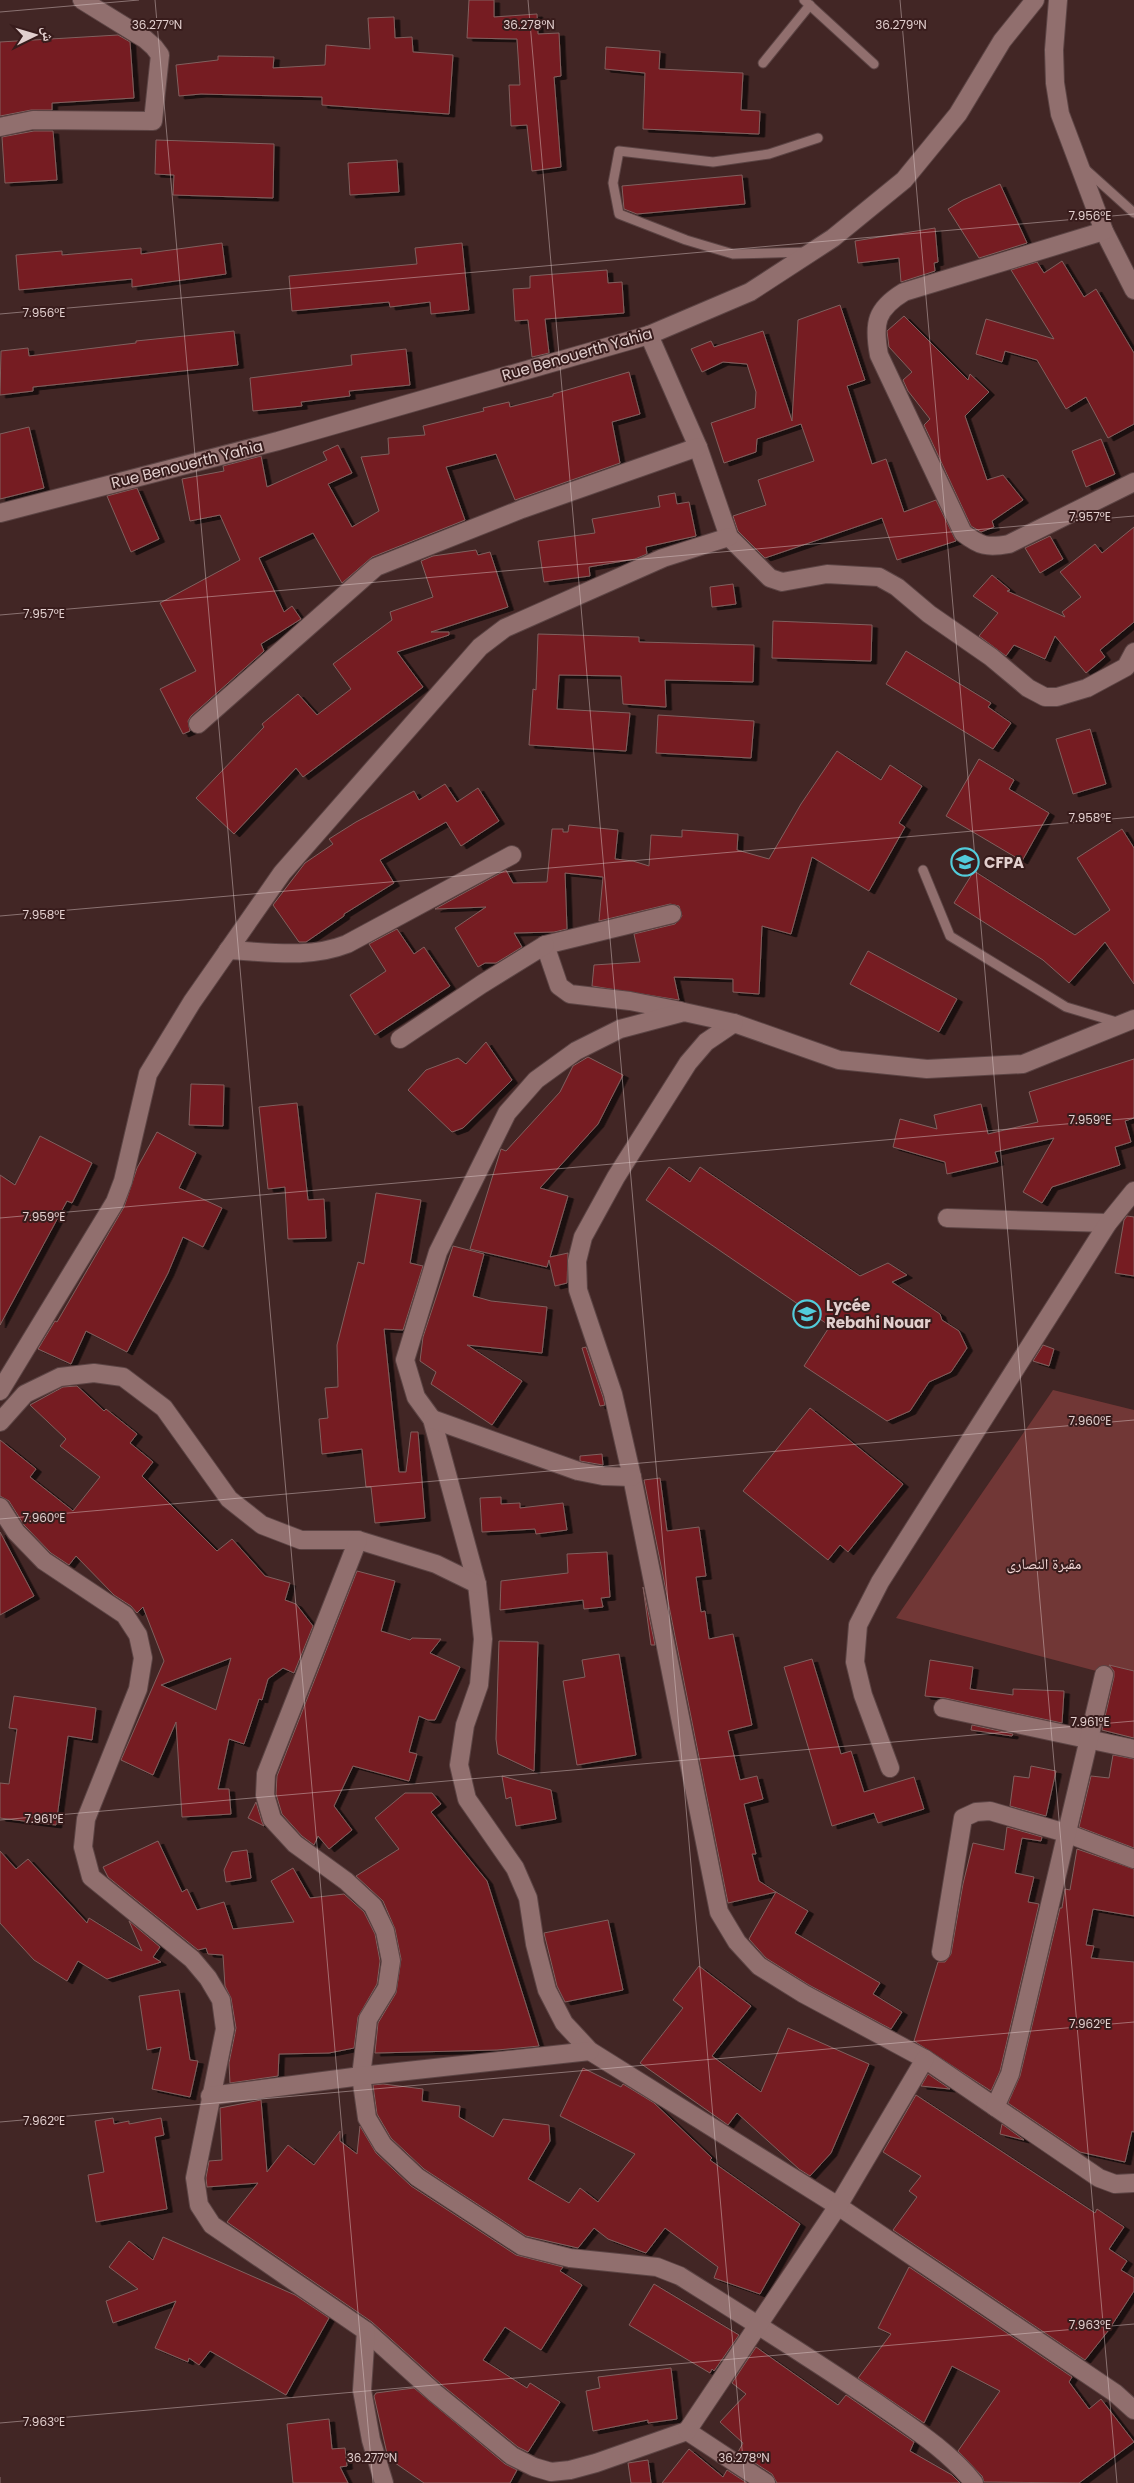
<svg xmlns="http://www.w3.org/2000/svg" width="1134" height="2483" viewBox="0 0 1134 2483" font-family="Poppins,'Noto Naskh Arabic',sans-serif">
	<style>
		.green { fill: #713736 }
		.building { fill: #761a21; stroke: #81605e; fill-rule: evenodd; filter: url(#shadow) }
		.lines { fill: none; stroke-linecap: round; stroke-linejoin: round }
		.service-casing { stroke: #5c4444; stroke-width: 11 }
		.minor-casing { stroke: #5c4444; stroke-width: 20 }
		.service { stroke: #916f6e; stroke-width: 9 }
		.minor { stroke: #916f6e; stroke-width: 18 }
		.ticks { fill: none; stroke: #e2cfce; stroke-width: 1; stroke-opacity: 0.45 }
		.labels { text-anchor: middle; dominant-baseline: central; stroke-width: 4; stroke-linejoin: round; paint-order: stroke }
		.street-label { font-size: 15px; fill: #e2cfce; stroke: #381c1c }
		.poi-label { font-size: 15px; font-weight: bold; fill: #e2cfce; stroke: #381c1c; text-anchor: start }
		.park-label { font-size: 15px; fill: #f7dbda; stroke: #381c1c }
		.ticks-label { font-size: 12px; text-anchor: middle; fill: #e2cfce; stroke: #381c1c; stroke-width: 4; stroke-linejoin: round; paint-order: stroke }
	</style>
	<defs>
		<filter id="shadow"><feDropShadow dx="5.5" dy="3" stdDeviation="0" flood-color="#0009"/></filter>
	</defs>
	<rect width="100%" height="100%" fill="#422625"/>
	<polygon class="green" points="1053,1390 1134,1410 1134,1681 896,1618"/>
	<g class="building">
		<polygon points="469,0 494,0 494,17 537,14 538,34 559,33 561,76 554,77 561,167 532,171 527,125 511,126 509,85 520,85 517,39 467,38"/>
		<polygon points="394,17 395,38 412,37 413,52 453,55 449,114 322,105 322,97 201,94 179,96 176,65 218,60 218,56 274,57 273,68 325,65 326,45 370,49 368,18"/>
		<polygon points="118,35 130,42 134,98 52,103 52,110 31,110 0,116 0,42"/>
		<polygon points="606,47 660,51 659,69 743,73 741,110 760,111 759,134 643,129 645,73 605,69"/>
		<polygon points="34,131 53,131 57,180 5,183 2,137"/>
		<polygon points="156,140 274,144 273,198 173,195 174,175 155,174"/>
		<polygon points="397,160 399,192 350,195 348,163"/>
		<polygon points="742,175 745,204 637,214 624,209 622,186"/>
		<polygon points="1000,184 1027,243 979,258 948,209 963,200"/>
		<polygon points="935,228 938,262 934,263 935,271 901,282 899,258 858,263 855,241"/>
		<polygon points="222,243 226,274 132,287 132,279 19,290 16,255 62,251 62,255 141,248 141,254"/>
		<polygon points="462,243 469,310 431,314 430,302 390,307 389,302 292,311 289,276 417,264 415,248"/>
		<polygon points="1062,261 1084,297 1096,289 1134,353 1134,424 1108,438 1086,397 1066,409 1037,360 1005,351 1002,362 976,354 986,319 1054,339 1011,270 1037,262 1044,273"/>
		<polygon points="607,270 608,283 622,282 624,313 545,319 549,353 532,357 528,320 515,321 513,289 530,288 530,276"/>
		<polygon points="840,305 865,380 847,386 872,464 886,459 904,512 936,500 956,541 897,560 882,518 765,558 738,531 733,516 766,505 758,480 814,461 801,424 757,439 756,452 724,463 711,423 755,408 756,392 747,364 723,362 702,372 691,349 711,341 714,347 763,331 792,421 798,320"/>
		<polygon points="904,316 968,380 970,374 989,392 965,416 987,480 1003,475 1023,500 992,521 994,527 981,532 971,526 924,425 930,419 908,391 903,380 912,372 889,347 887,331"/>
		<polygon points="234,331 238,365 33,387 33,391 0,395 1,351 28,348 29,356 136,343 136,341"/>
		<polygon points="406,349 410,385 349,391 350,396 301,402 302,406 253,411 250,378 352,365 351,355"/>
		<polygon points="629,372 640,414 612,422 620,463 515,500 496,454 446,467 465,520 372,557 342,583 313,533 259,558 284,612 292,606 301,619 261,644 264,651 191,716 188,721 190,731 183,734 160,689 196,671 160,603 240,560 220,515 190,521 182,479 224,471 223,466 261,456 267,487 327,460 323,452 338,445 352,473 328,484 352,527 379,511 361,457 389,454 388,438 425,435 423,426 484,411 483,408 509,402 510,407 553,396 553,394"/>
		<polygon points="29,427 44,488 0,499 0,434"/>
		<polygon points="1101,439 1115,474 1086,487 1072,451"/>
		<polygon points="137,488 159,539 131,552 107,496"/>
		<polygon points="675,493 677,504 689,502 696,536 646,547 647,554 635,559 589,567 590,576 544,582 538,541 595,533 592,519 660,507 658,496"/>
		<polygon points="1134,527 1134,622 1100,650 1105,657 1086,673 1055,636 1045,659 1014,645 1006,656 979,636 998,613 973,596 992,575 1010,590 1007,591 1065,617 1062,612 1081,597 1060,572 1095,544 1102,553"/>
		<polygon points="1050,536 1063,559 1040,573 1025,548"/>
		<polygon points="476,550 478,555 490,552 508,607 431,632 449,632 449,635 397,652 423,687 303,777 296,768 234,834 196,798 264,727 262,724 298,694 317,715 351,689 333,664 392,620 390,612 433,597 421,561 433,556"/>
		<polygon points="733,584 736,604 712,607 710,587"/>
		<polygon points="773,621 872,625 871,661 772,658"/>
		<polygon points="538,634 639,637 639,642 754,645 753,682 665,680 666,707 623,704 621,676 559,675 557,709 630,713 626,751 529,745 533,689 536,690"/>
		<polygon points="906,651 991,703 988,707 1011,723 993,749 886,684"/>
		<polygon points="658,715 754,721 751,758 656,753"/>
		<polygon points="1090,729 1106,784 1073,794 1056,739"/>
		<polygon points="837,751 881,780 890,765 922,786 899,823 905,827 869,891 812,857 791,934 762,926 759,994 733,992 733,979 674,977 679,1000 592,986 594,965 640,962 634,934 675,924 682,916 679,906 670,904 599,921 603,877 565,873 567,929 554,932 514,933 522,947 496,963 485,963 478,967 455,928 486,907 435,909 506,870 513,883 547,882 552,829 563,829 563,832 568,832 569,825 618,830 615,859 633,861 649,866 651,835 682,837 682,830 738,834 737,850 769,859 801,804"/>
		<polygon points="979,759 1014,780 1009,789 1049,813 1022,861 946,816"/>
		<polygon points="445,784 457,802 478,788 499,821 461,846 446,822 380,860 394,883 344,914 344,916 306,942 299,942 273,905 305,863 333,844 329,839 356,822 414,791 419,800"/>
		<polygon points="1122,829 1134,848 1134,984 1105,942 1069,983 1043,960 954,903 974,871 1075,935 1110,910 1077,858"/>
		<polygon points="397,929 414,954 424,947 450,986 375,1035 350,995 386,971 369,944"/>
		<polygon points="868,951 957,999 939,1032 850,984"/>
		<polygon points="486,1042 512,1080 463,1128 452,1132 408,1090 426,1070 458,1058 466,1064"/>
		<polygon points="588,1057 623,1075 598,1124 540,1188 568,1196 550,1257 568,1253 567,1283 555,1286 549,1260 547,1267 470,1249 501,1149 506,1151 560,1092 573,1066"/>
		<polygon points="1134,1059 1134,1118 1125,1121 1131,1142 1115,1147 1120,1165 1052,1187 1042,1203 1023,1192 1054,1138 995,1152 998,1162 947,1174 945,1162 893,1147 900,1119 937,1129 934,1115 981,1104 988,1134 1038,1122 1029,1092"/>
		<polygon points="191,1084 224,1085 223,1126 189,1125"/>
		<polygon points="297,1103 308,1200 324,1199 326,1238 288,1239 285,1187 268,1189 259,1107"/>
		<polygon points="157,1132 196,1153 179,1188 222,1208 203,1247 183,1237 168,1273 127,1352 86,1331 71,1364 38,1349 55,1321 57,1322 124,1207 137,1168"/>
		<polygon points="40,1136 92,1163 72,1203 67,1201 0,1325 0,1175 15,1185"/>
		<polygon points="669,1167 690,1182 700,1167 860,1276 888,1263 907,1275 892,1282 940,1314 942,1320 959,1331 967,1348 951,1372 929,1382 910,1411 887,1421 804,1366 830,1326 646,1200"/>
		<polygon points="376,1193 421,1200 410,1263 423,1266 403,1330 384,1329 399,1472 406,1472 411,1432 418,1432 425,1518 375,1523 371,1487 366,1487 362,1449 322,1454 319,1419 328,1418 325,1388 338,1387 337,1345 358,1262 364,1264"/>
		<polygon points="1127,1216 1134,1217 1134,1276 1115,1273 1124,1220"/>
		<polygon points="453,1246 484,1254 473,1296 491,1301 547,1307 542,1353 467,1345 522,1381 492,1425 431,1384 436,1372 420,1361 423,1337"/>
		<polygon points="1043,1345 1054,1349 1049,1366 1033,1361"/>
		<polygon points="586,1347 603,1397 605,1405 600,1406 582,1348"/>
		<path d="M77 1386 104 1411 106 1409 137 1434 130 1443 153 1462 142 1476 217 1551 232 1539 265 1576 290 1583 285 1600 296 1604 313 1626 294 1673 283 1668 268 1679 262 1700 259 1699 244 1744 229 1739 218 1789H229L231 1814 182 1817 176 1722 153 1775 121 1760 164 1661 143 1607 137 1613 131 1606 114 1595 76 1556 69 1565 51 1553 24 1525 9 1501 0 1496V1440L36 1469 30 1477 73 1511 100 1477 60 1446 66 1439 30 1405 63 1387ZM231 1658 216 1710 161 1685Z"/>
		<polygon points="810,1408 903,1484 848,1552 840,1545 828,1560 743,1491"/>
		<polygon points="602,1454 603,1465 580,1461 580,1456"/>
		<polygon points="660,1478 667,1531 699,1527 706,1576 696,1577 701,1612 705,1611 709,1639 733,1634 752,1725 728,1731 740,1780 757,1776 763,1799 744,1804 756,1854 752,1854 759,1881 776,1892 728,1903 644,1480"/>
		<polygon points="501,1497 501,1504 520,1503 520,1508 563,1503 567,1530 536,1534 535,1529 482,1532 480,1498"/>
		<polygon points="0,1532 34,1596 0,1615"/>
		<polygon points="607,1552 610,1597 601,1598 603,1607 584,1609 583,1600 500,1610 501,1581 568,1573 567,1554"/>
		<polygon points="357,1571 395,1581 381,1631 410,1640 412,1638 441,1639 430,1653 460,1667 435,1720 428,1720 419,1716 409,1752 417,1754 409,1781 353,1766 334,1806 352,1830 329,1849 318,1836 314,1845 302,1836 282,1814 276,1794 277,1776"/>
		<polygon points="643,1587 655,1645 651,1645"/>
		<polygon points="499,1641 538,1642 534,1771 498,1754 496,1739"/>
		<polygon points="619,1654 636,1755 577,1765 563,1681 585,1677 582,1660"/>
		<polygon points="812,1659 841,1754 851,1751 864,1792 914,1777 924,1809 878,1823 874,1813 832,1826 784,1667"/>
		<polygon points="930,1660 973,1667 970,1689 1013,1695 1013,1689 1064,1691 1062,1723 945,1698 925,1696"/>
		<polygon points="1109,1665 1134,1671 1134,1738 1102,1730 1114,1677 1114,1671"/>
		<polygon points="14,1696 96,1708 92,1740 68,1736 56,1825 0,1818 0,1783 9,1784 17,1729 9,1728"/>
		<polygon points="972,1725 1013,1734 1012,1736 971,1730"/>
		<polygon points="1113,1755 1134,1759 1134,1848 1079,1827 1091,1776 1109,1778"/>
		<polygon points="1031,1766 1056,1771 1046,1816 1010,1806 1014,1776 1029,1778"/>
		<polygon points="502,1776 551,1790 556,1819 516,1826 511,1797 506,1799"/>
		<polygon points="405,1793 432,1793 441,1804 431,1812 487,1881 539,2046 497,2050 375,2053 378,2023 396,1993 401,1959 395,1929 383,1901 356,1876 399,1849 375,1818"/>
		<polygon points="256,1802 262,1822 264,1826 248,1818"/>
		<polygon points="1007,1827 1042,1837 1041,1841 1022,1838 1015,1873 1034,1877 1028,1902 1039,1904 1000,2071 991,2091 914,2041 938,1962 945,1962 951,1954 963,1884 973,1843 1004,1850"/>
		<polygon points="158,1841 182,1892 187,1889 197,1910 224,1902 233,1929 294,1922 271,1881 293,1868 310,1898 344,1894 364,1912 375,1934 380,1961 377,1984 358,2017 354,2048 329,2053 279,2054 278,2076 230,2083 229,2063 236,2028 231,1998 225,1986 223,1955 208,1954 206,1948 198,1950 108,1877 103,1867"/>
		<polygon points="1077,1849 1134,1869 1134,1916 1093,1909 1086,1945 1094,1946 1091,1958 1134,1962 1134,2132 1132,2131 1125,2162 1080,2152 1008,2103 1020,2076 1060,1908 1062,1908 1065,1889 1070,1890"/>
		<polygon points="247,1850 251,1878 226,1882 224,1870 232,1852"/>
		<polygon points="0,1851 16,1869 28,1859 87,1923 89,1918 142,1951 129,1921 160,1947 153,1957 161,1962 107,1979 78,1961 67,1981 34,1960 0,1923"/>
		<polygon points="776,1892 808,1911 795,1933 880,1983 873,1994 902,2012 891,2029 809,1985 766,1958 749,1939"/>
		<polygon points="608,1920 623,1990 565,2002 557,1986 544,1933"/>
		<polygon points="699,1966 751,2006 712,2056 761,2092 788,2028 869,2064 831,2153 810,2176 799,2169 737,2113 728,2125 640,2063 683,2008 673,2000"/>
		<polygon points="179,1990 190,2060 198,2061 190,2097 152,2089 161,2047 147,2050 139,1996"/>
		<polygon points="583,2068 621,2087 623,2084 654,2103 712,2158 710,2160 800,2224 760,2294 714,2278 718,2267 665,2228 646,2253 608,2239 594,2228 578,2248 526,2236 424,2169 391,2138 377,2114 373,2085 383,2084 423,2089 422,2101 460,2106 459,2117 493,2137 503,2119 549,2125 550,2141 528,2179 569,2203 580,2188 598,2202 635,2154 560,2116"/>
		<polygon points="928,2074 950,2089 921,2086"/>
		<polygon points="916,2095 1095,2213 1097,2209 1124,2227 1109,2249 1127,2261 1121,2270 1134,2278 1134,2291 1108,2331 1085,2360 893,2230 917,2197 909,2191 921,2176 883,2152"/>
		<polygon points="261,2100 267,2172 288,2145 314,2165 340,2131 340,2141 357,2154 360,2126 376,2153 411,2186 516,2255 563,2267 560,2271 582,2285 541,2350 505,2327 483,2360 527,2388 530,2383 560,2402 528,2452 518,2447 442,2385 372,2322 227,2222 258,2183 207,2187 206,2178 209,2161 222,2160 220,2108"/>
		<polygon points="113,2118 114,2124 129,2121 129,2124 161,2118 164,2135 155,2137 167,2209 96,2222 88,2175 104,2172 95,2121"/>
		<polygon points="1002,2124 1024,2140 1000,2134"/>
		<polygon points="163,2237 295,2295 329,2318 286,2395 210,2351 199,2365 189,2358 188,2362 155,2348 176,2301 113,2323 106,2301 138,2289 109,2267 129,2241 153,2260"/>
		<polygon points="909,2267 1072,2377 1069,2382 1089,2409 1101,2399 1134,2442 1079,2483 984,2482 982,2476 958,2451 1000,2391 952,2366 924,2423 858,2378 891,2334 878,2328"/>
		<polygon points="654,2284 739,2335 714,2371 712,2369 710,2373 629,2325"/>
		<polygon points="756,2347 838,2405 846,2395 914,2442 910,2451 952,2475 960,2483 777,2483 772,2474 738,2452 743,2443 720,2422 746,2394 732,2383"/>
		<polygon points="671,2368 677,2419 648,2423 648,2420 593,2431 586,2391 600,2388 598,2377"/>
		<polygon points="414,2388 505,2464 517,2470 510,2483 424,2483 388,2458 374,2396 376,2393"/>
		<polygon points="329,2419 332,2449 345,2448 347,2466 340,2467 348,2483 293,2483 287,2424"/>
		<polygon points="689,2449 723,2477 727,2470 747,2483 662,2483"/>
		<polygon points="648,2460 651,2483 631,2483 628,2463"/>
	</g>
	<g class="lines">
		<g class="service-casing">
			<g id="service">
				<polyline points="804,0 874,64"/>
				<polyline points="763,63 810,5"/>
				<polyline points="1084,168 1134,213"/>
				<polyline points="807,252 733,254 686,240 619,214 613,183 619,151 713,162 769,154 818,138"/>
				<polyline points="923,870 950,936 1066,1007 1120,1023"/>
			</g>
		</g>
		<g class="minor-casing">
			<g id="minor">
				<polyline points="1058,0 1054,50 1055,83 1060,114 1104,231 1134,290"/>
				<polyline points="0,127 33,120 153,121 160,55 154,47 145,39 82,0"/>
				<path d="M1104 231 904 292C876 309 873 323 879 355L963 533C980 546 987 548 1009 544L1134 482"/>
				<polyline points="649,335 698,447 729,537 770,578 782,582 827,574 879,577 897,587 929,614 991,657 1028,688 1045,697 1057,697 1087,688 1126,667 1134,652"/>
				<polyline points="0,513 278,441 649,335 750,292 833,238 904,180 958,114 1002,41 1035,0"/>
				<polyline points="198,724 376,567 522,509 698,447"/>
				<polyline points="672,914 545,945 559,986 570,994 630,1001 681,1011"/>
				<path d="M228 950C269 952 309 959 347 944L512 855"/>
				<polyline points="1134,1019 1023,1064 927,1069 839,1060 734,1023 706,1042 688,1063 616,1177 583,1237 577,1261 578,1290 613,1394 632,1477 719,1912 737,1942 759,1966 804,1994 925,2059 1099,2178 1115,2184 1134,2183"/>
				<polyline points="734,1023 684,1012 620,1029 576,1051 536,1080 507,1113 438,1252 405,1360 416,1397 432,1419 477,1584 483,1639 479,1685 465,1725 459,1765 467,1799 515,1868 528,1898 535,1944 547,1990 564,2023 590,2051 838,2206 1115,2393 1134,2410"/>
				<polyline points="400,1039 482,984 545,945"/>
				<polyline points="947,1218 1108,1223"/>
				<polyline points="0,1391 115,1202 123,1181 148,1074 192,1002 282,873 480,647 505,628 663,558 729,537"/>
				<polyline points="432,1419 578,1471 603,1476 632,1477"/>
				<polyline points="0,1422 25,1394 60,1377 94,1373 123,1377 164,1408 229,1499 262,1525 301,1540 358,1540 436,1564 477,1584"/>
				<polyline points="0,1507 16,1532 44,1561 125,1615 138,1635 143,1658 138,1689 86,1819 83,1847 91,1877 192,1959 208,1978 221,2000 225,2029 195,2178 199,2205 212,2225 366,2331 435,2393 512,2456 534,2467 551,2472 570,2470 596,2463 687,2431 766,2483"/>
				<path d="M358 1540 266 1774 265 1795 272 1819 295 1844 346 1881 373 1906 385 1931 391 1961 387 1988 368 2019 361 2076 367 2118 383 2145 417 2177 522 2246 570 2258 657 2267 680 2276C745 2317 811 2358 874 2401 909 2426 947 2449 974 2483"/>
				<polyline points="943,1708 1134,1749"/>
				<polyline points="890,1768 863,1695 855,1662 858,1625 880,1582 1108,1223 1134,1191"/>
				<polyline points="941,1952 963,1818 976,1812 990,1811 1066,1833 1134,1859"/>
				<polyline points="210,2096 361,2076 590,2051"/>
				<polyline points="995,2107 1010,2074 1104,1675"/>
				<polyline points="366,2331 362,2390 371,2440 384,2483"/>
				<polyline points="687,2431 838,2206 925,2059"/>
			</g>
		</g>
		<use href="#service" class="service"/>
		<use href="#minor" class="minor"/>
	</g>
	<path class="ticks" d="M155 0 373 2483M528 0 745 2483M900 0 1117 2483M0 12 139 0M0 314 1134 214M0 615 1134 516M0 916 1134 817M0 1218 1134 1118M0 1519 1134 1420M0 1820 1134 1721M0 2122 1134 2022M0 2423 1134 2324M0 2477V2483"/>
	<defs>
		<g id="university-ring" transform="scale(1.4375)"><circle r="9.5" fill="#381c1c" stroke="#52cbda" stroke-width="1.5"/><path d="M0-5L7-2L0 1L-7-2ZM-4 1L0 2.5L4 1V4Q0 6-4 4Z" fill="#52cbda"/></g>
		<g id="school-ring" transform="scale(1.4375)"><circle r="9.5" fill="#381c1c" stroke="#52cbda" stroke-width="1.5"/><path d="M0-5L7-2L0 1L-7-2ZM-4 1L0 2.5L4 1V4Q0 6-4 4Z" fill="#52cbda"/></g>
	</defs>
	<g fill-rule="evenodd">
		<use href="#university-ring" x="965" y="862"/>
		<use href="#school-ring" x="807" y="1314"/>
	</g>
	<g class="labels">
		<g class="street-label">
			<text transform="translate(577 354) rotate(-16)">Rue Benouerth Yahia</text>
			<text transform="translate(187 464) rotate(-14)">Rue Benouerth Yahia</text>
		</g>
		<g class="poi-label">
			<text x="984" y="862">CFPA</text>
			<text x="826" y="1305">Lycée<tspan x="826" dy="17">Rebahi Nouar</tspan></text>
		</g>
		<g class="park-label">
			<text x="1044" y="1563">مقبرة النصارى</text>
		</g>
	</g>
	<g class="ticks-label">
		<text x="157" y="29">36.277°N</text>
		<text x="529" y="29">36.278°N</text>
		<text x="901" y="29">36.279°N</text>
		<text x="1090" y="220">7.956°E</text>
		<text x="44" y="317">7.956°E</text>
		<text x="1090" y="521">7.957°E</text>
		<text x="44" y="618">7.957°E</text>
		<text x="1090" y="822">7.958°E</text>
		<text x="44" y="919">7.958°E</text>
		<text x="1090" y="1124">7.959°E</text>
		<text x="44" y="1221">7.959°E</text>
		<text x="1090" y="1425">7.960°E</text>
		<text x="44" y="1522">7.960°E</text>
		<text x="1090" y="1726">7.961°E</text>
		<text x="44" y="1823">7.961°E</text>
		<text x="1090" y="2028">7.962°E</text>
		<text x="44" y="2125">7.962°E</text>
		<text x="1090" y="2329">7.963°E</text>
		<text x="44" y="2426">7.963°E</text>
		<text x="372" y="2462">36.277°N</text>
		<text x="744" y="2462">36.278°N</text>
	</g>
	<g transform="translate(35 35) rotate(85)" stroke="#381c1c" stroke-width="4" paint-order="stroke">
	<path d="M0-4L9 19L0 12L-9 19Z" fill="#e2cfce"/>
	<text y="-8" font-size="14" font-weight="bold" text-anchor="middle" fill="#e2cfce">ش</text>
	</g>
</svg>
